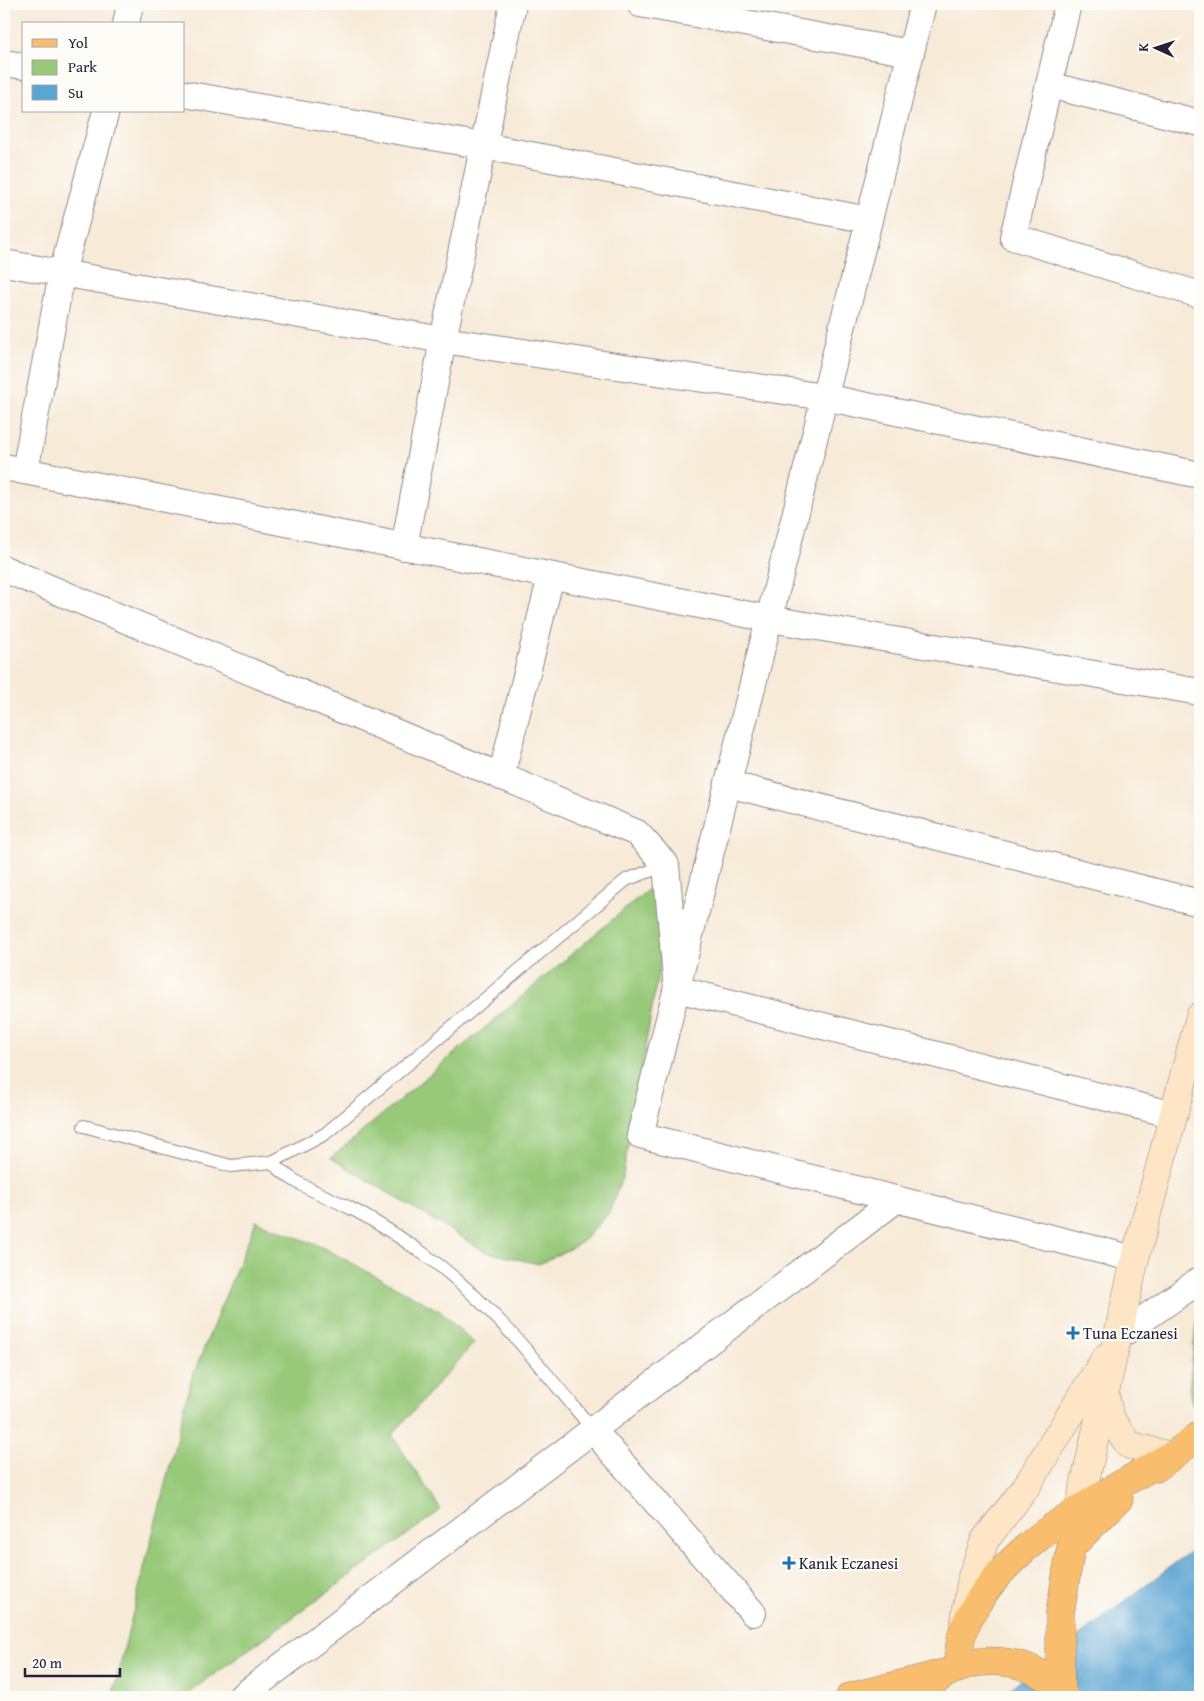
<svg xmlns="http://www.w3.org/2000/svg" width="1204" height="1701" viewBox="0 0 1204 1701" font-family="'Gentium Book Plus',serif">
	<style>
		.green { fill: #97c979; stroke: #5c765a }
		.water { fill: #5ba5d3; stroke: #3e6487 }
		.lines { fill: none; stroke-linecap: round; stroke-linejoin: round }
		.service-casing { stroke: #8c8689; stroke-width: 14 }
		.minor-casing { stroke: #8c8689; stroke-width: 28 }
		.secondary-casing { stroke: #8c8689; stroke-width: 29 }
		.primary-casing { stroke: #8c8689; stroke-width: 29 }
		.service { stroke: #fff; stroke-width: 12 }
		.minor { stroke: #fff; stroke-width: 26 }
		.secondary { stroke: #fde5c5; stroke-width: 28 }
		.primary { stroke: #f9be6d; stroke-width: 28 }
		.poi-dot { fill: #1f6fb2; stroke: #fdfcf7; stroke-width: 2 }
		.labels { text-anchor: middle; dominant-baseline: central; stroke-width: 4.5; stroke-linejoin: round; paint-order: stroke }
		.poi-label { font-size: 16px; fill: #22223b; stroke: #fdfcf7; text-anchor: start }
	</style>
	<rect width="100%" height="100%" fill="#fdfcf7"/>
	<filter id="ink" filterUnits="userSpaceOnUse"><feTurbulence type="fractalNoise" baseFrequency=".02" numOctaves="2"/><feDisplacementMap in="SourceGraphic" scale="10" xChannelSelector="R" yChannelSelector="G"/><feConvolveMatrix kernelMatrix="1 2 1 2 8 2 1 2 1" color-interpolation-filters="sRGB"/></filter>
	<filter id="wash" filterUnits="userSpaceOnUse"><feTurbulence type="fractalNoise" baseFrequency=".0096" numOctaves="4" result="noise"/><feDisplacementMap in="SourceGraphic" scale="20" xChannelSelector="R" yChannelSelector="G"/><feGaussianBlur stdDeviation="1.12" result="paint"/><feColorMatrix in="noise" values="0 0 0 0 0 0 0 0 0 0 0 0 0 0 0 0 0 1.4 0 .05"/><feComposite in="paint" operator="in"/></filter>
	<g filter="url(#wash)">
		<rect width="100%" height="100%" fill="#f7ead7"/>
		<g class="green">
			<polygon points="652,886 672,893 623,1175 609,1213 581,1243 539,1264 486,1252 331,1158"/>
			<polygon points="256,1221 324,1248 440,1311 474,1343 392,1435 441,1510 183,1697 112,1697 191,1380"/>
			<polygon points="1200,1305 1200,1405 1192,1404 1190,1381 1198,1307"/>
		</g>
		<polygon class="water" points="1200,1544 1200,1697 999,1697"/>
	</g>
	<g filter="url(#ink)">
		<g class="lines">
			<g class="service-casing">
				<g id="service">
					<polyline points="84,1126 231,1166 272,1162 325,1134 626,880 666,865"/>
					<path d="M272 1162C293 1185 323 1194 350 1208 376 1221 401 1238 424 1254 491 1302 541 1367 593 1430"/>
				</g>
			</g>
			<g class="minor-casing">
				<g id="minor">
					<polyline points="640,4 911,53"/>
					<polyline points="923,4 640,1135 1135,1259"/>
					<polyline points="1068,4 1013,237 1200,295"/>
					<polyline points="126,24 130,4"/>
					<polyline points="4,63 24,66"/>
					<polyline points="1049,85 1200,123"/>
					<polyline points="184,94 484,146 869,220"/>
					<polyline points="4,263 443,340 824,397 1200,475"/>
					<polyline points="4,467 770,619 1200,692"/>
					<polyline points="25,471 62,273 106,111"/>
					<polyline points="404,547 443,340 513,4"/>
					<polyline points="4,569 637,833 666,865 677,989 1174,1115"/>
					<polyline points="501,777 551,576"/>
					<polyline points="728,784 1200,903"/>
					<polyline points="1119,1336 1200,1280"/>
					<polyline points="593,1430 753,1613"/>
					<polyline points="241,1697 897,1199"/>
				</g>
			</g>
			<g class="secondary-casing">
				<g id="secondary">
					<polyline points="1105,1394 1110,1418 1129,1445 1170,1456"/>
					<polyline points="1075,1526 1135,1259 1200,1016"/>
					<polyline points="964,1626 972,1576 985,1540 1024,1490 1106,1357"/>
				</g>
			</g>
			<g class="primary-casing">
				<g id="primary">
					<polyline points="1156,1468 1200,1435"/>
					<path d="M957 1669C959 1656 959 1640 964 1628 1001 1543 1095 1501 1170 1456"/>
					<polyline points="1060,1689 1060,1613 1071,1547 1119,1499"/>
					<polyline points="850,1697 944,1673"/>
					<path d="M921 1697C952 1649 1034 1650 1065 1697"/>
				</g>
			</g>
			<use href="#service" class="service"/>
			<use href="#minor" class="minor"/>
			<use href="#secondary" class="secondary"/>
			<use href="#primary" class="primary"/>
		</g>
	</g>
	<g class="poi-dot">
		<path d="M1070.5 1325.5h5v5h5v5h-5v5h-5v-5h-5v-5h5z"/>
		<path d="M786.5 1555.5h5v5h5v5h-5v5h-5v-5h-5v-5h5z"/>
	</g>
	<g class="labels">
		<g class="poi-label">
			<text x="1083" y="1333">Tuna Eczanesi</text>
			<text x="799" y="1563">Kanık Eczanesi</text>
		</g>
	</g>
	<rect width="1204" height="1701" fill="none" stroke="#fdfcf7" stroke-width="20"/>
	<rect x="22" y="22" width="162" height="90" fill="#fdfcf7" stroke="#a5a5ac"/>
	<rect x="32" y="39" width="25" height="8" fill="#f9be6d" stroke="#a5a5ac"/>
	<text x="68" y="48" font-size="15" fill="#22223b">Yol</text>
	<rect x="32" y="60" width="25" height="15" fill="#97c979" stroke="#a5a5ac"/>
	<text x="68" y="72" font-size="15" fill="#22223b">Park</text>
	<rect x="32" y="85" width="25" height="15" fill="#5ba5d3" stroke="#a5a5ac"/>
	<text x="68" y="98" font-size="15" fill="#22223b">Su</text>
	<g transform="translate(1156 48) rotate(273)" stroke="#fdfcf7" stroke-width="4" paint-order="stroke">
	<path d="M0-4L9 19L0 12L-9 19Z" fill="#22223b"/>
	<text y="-8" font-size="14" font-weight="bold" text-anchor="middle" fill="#22223b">K</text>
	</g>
	<path d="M25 1668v8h95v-8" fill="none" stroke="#22223b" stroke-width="2.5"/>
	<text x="32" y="1668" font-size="15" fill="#22223b" stroke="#fdfcf7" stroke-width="4" paint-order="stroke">20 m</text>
</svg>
